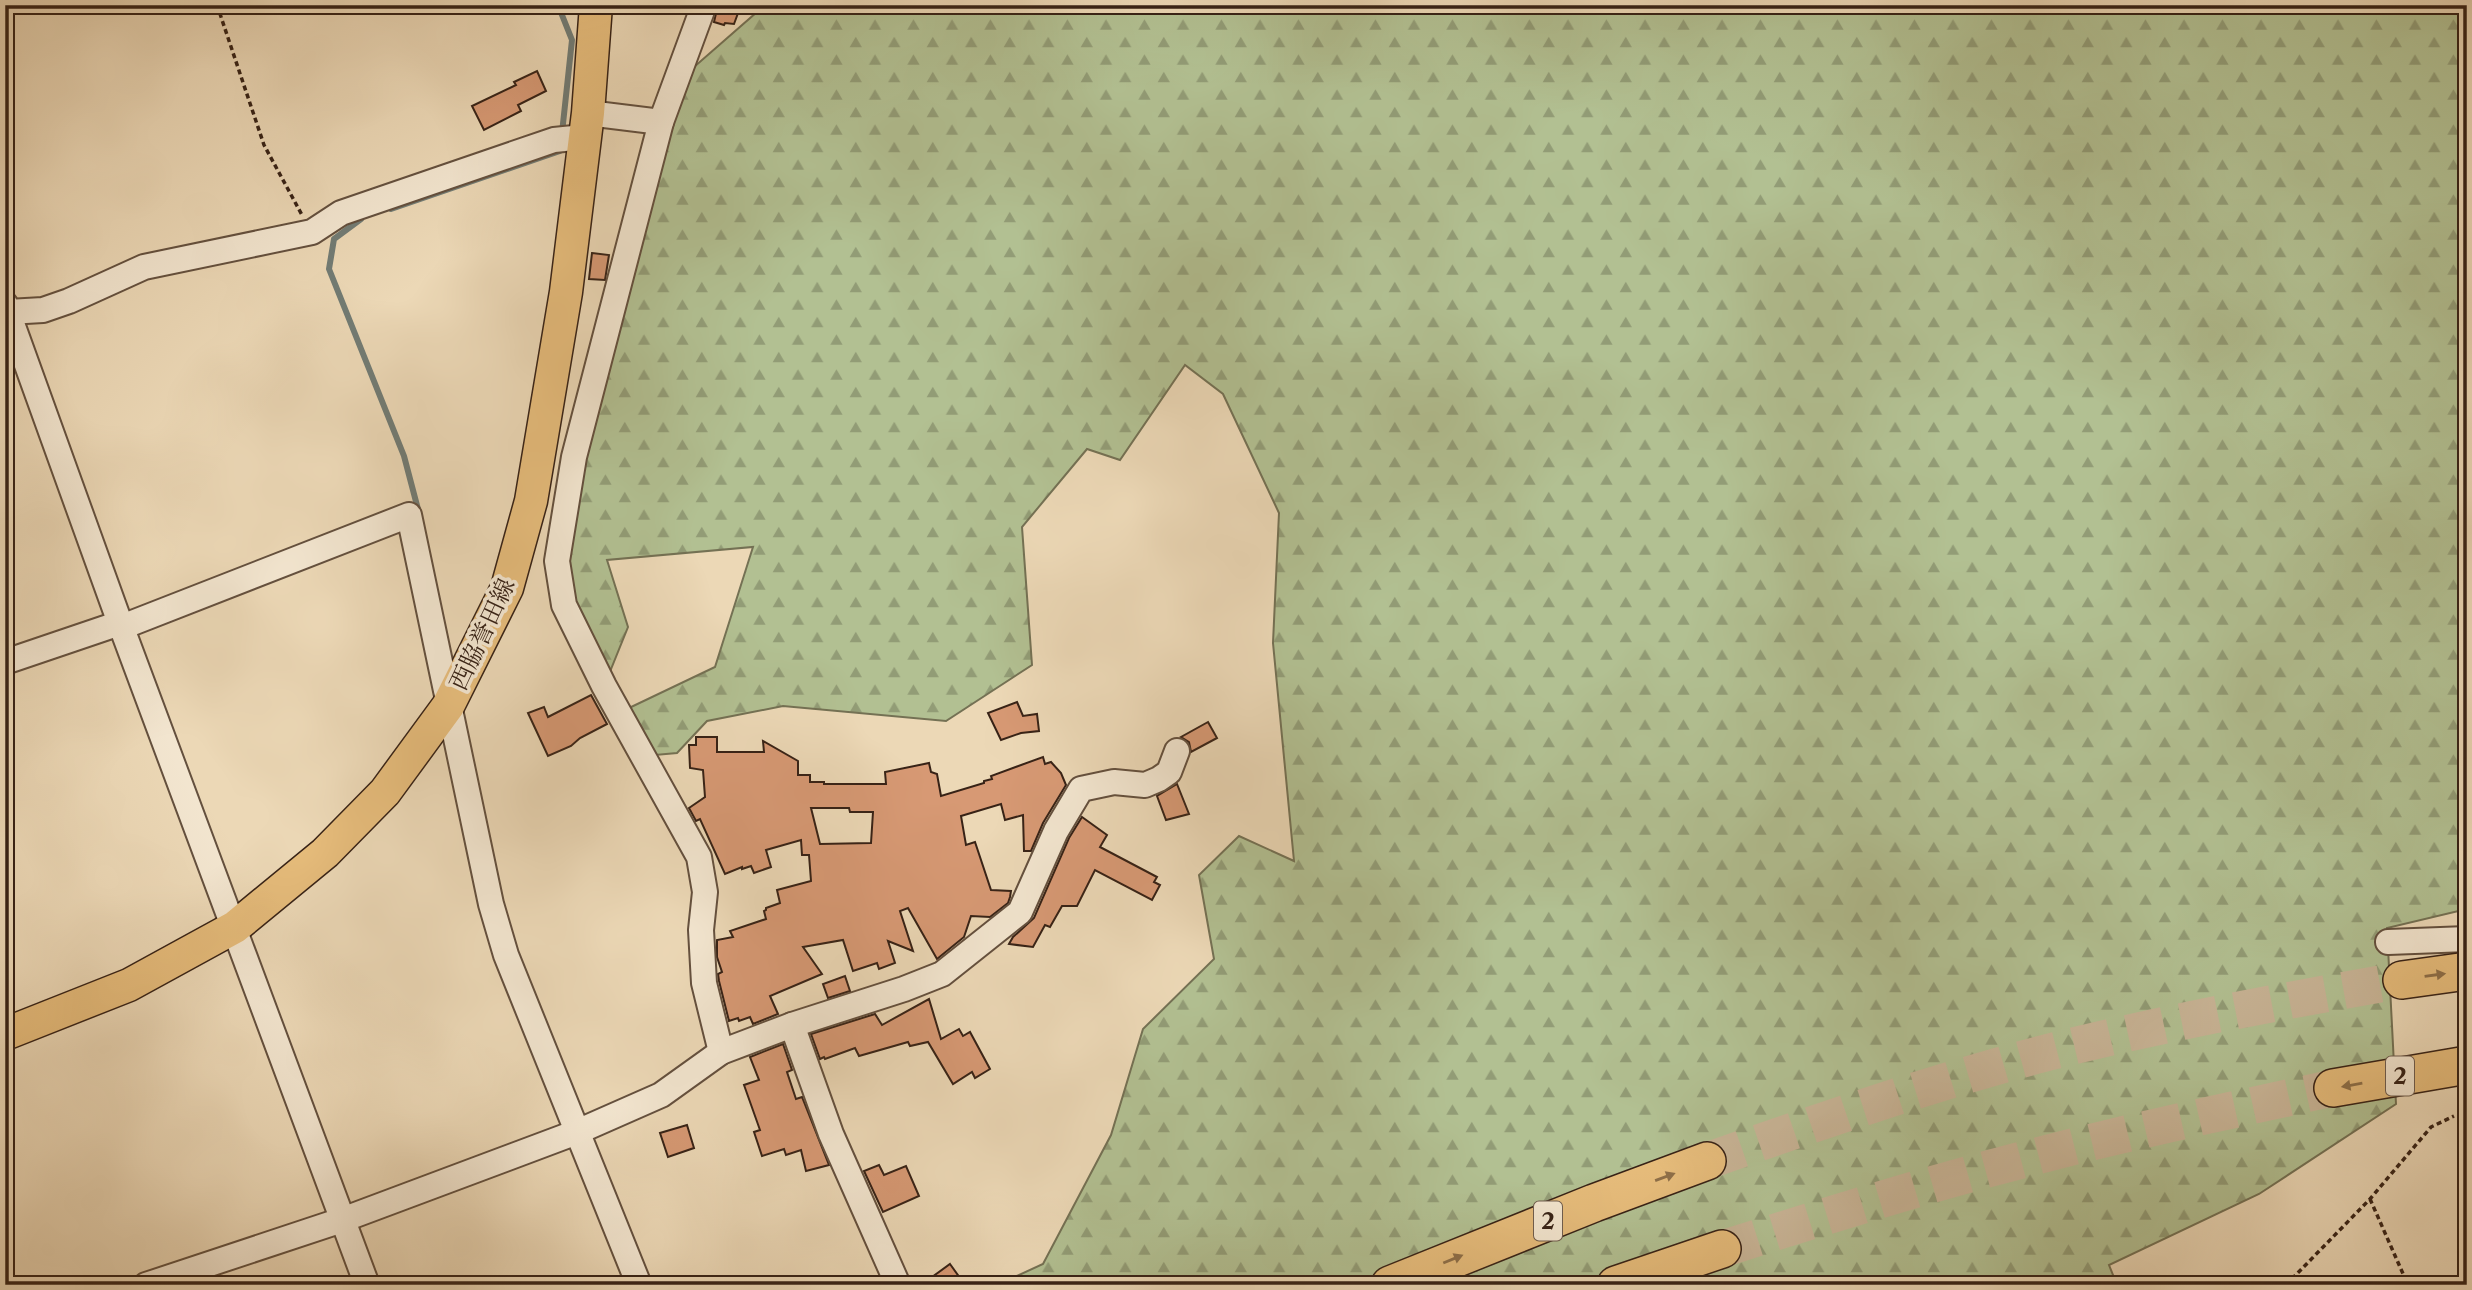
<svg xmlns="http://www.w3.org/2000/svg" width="2472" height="1290" viewBox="0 0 2472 1290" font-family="'Libre Caslon Text','Noto Serif JP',serif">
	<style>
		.forest { fill: url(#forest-firs); stroke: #747154; stroke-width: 2 }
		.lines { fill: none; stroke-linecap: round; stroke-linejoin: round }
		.stream { stroke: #727c75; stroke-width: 6 }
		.building { fill: #d79974; stroke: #372216; stroke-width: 2; fill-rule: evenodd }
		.highway-tunnel { stroke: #c8b496; stroke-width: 37; stroke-dasharray: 37 18; stroke-linecap: butt }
		.minor-casing { stroke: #64503e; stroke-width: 28 }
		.major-casing { stroke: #372216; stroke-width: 35 }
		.highway-casing { stroke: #372216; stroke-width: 40 }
		.path { stroke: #372216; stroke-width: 3.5; stroke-dasharray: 5 3.5; stroke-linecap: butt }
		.minor { stroke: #f3e6d0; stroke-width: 24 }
		.major { stroke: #e6bc7b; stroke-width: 32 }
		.highway { stroke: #e6bc7b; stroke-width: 37 }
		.oneway { fill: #8e6f48 }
		.labels { text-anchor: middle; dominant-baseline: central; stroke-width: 7; stroke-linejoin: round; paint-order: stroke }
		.shield { fill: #f3e6d0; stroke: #6f5d4e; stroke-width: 2 }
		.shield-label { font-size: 23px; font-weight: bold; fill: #372216 }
		.street-label { font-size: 24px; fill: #372216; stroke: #f3e6d0 }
	</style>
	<defs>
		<pattern id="forest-firs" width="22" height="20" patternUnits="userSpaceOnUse" patternTransform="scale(1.75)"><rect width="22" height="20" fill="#b2c092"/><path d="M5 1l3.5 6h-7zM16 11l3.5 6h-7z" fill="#929c76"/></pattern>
	</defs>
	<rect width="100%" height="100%" fill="#ecd8b6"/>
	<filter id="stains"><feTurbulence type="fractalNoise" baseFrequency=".00286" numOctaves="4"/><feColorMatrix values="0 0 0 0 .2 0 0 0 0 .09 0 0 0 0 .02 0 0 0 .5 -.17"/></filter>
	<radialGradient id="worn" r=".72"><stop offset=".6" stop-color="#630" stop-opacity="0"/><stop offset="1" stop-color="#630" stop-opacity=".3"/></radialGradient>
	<polygon class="forest" points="765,5 2467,5 2467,909 2387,928 2396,1104 2259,1194 2109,1265 2117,1285 997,1285 1043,1264 1111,1135 1143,1029 1214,959 1199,875 1239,836 1294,861 1273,643 1279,513 1223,394 1185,365 1120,460 1087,449 1022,527 1032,665 946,721 783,706 707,721 677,753 655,755 629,708 715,667 753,547 607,560 628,627 609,674 563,582 588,434 649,189 694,67"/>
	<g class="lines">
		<g class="stream">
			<polyline points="558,5 572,40 562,133"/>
			<polyline points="391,209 560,151 560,147"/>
			<polyline points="361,219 334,239 329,269 404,456 419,513"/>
		</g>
	</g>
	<g class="building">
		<polygon points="718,5 741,5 734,24 725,23 724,25 714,22"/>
		<polygon points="537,71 546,91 518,105 521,111 484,130 472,106 516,85 514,82"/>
		<polygon points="592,253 609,255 605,280 589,279"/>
		<polygon points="591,695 607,724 580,738 571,746 548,756 528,713 544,707 548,717"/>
		<polygon points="1017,702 1023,716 1037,714 1039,731 1021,733 1001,740 988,713"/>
		<polygon points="1208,722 1217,738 1191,752 1189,742 1181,737"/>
		<path d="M696 737H717V752H764L763 741 798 761V775H810V782H824V784H886L885 772 929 763 931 772 937 774 941 796 984 783V781L992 779 991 776 1043 757 1045 764 1051 762 1061 773 1066 785 1043 823 1031 851H1024L1023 815 1005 820 1001 804 961 816 966 845 975 842 991 890 1011 891 1010 897 1008 903 990 917 971 916 964 937 937 959 908 908 900 911 913 951 888 941 895 963 879 969 877 963 853 971 843 940 803 947 822 974 770 996 778 1014 753 1024 750 1017 739 1021 738 1018 729 1021 719 981 718 974 722 972 717 957V940L733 937 730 931 766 919 764 911 766 910V908L780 903 777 890 811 881 809 855H802L801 840 766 850 771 867 754 873 751 866 742 869V867L725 874 700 819 696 821 689 808 705 797 703 770 690 768 689 745H696ZM811 808H849L850 812H873L871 843 820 844Z"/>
		<polygon points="1177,784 1189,814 1166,820 1157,796"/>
		<polygon points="1082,817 1107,835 1100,847 1157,877 1154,882 1160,885 1152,900 1095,870 1077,906 1062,906 1050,927 1045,925 1033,947 1009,944 1013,937 1034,918 1069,838"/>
		<polygon points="845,976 850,991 828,998 823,984"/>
		<polygon points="929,999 941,1039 959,1029 963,1036 970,1032 990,1069 975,1078 972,1072 953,1084 928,1042 910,1046 908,1042 859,1056 855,1048 825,1059 824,1057 820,1059 811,1034 875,1014 882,1025"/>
		<polygon points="783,1044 792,1070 787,1072 796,1099 802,1097 829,1165 806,1171 801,1150 786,1155 784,1149 762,1156 754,1132 760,1130 744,1085 759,1080 750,1057"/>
		<polygon points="687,1125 694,1148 668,1157 660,1133"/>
		<polygon points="879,1165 884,1175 906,1166 919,1196 883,1212 864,1171"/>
		<polygon points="950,1264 965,1285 921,1285"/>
	</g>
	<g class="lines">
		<g class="highway-tunnel">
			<path d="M1707 1161C1815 1123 1923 1086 2034 1056 2156 1024 2279 1002 2402 980"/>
			<path d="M1722 1249C1820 1218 1918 1187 2018 1161 2122 1133 2228 1111 2333 1088"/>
		</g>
		<g class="minor-casing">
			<g id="minor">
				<polyline points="704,5 661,122 574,457 557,561 564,605 604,686 699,857 705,892 701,930 704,983 721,1052"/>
				<polyline points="588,113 661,122"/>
				<polyline points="5,304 120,623 367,1285"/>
				<polyline points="8,312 43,310 69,301 144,267 312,232 341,213 554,140 584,137"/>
				<polyline points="5,662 120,623 122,627 409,515 491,904 506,955 639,1285"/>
				<polyline points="2388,942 2467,939"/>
				<polyline points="792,1025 831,1134 898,1285"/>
				<polyline points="146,1285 342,1220 577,1132 661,1095 721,1052 792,1025 904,989 942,974 1020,912 1056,831 1081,789 1114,782 1145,785 1159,779 1169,772 1177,751"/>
			</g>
		</g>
		<g class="major-casing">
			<polyline id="major" points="5,1034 129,985 235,927 325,853 385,792 448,706 507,588 531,501 566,292 588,113 596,5"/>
		</g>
		<g class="highway-casing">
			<g id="highway">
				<polyline points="2402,980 2467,971"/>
				<polyline points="2333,1088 2467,1065"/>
				<polyline points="1390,1285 1594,1203 1707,1161"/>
				<polyline points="1616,1285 1722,1249"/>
			</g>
		</g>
		<g class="path">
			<polyline points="217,5 264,145 302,215"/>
			<polyline points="2370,1199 2408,1285"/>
			<polyline points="2286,1285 2370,1199 2431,1127 2454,1116"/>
		</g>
		<use href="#minor" class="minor"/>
		<use href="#major" class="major"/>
		<use href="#highway" class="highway"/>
	</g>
	<defs><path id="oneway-solid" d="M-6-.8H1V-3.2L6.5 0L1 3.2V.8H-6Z" transform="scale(1.75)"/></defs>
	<g class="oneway">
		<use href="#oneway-solid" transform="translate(2435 975) rotate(-8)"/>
		<use href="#oneway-solid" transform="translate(2352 1085) rotate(170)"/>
		<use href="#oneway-solid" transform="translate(1665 1177) rotate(-20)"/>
		<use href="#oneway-solid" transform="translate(1453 1259) rotate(-22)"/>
	</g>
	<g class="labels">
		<g class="shield">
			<rect x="2386" y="1056.5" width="28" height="39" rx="5"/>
			<rect x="1534" y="1201.5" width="28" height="39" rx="5"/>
		</g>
		<g class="shield-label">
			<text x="2400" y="1076">2</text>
			<text x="1548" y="1221">2</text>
		</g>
		<g class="street-label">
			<text transform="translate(482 634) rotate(-65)">西脇誉田線</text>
		</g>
	</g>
	<rect width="2472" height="1290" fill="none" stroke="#ecd8b6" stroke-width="28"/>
	<rect x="7" y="7" width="2458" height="1276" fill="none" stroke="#372216" stroke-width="3.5"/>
	<rect x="14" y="14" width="2444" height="1262" fill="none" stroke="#372216" stroke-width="2"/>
	<rect width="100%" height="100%" filter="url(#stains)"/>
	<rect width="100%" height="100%" fill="url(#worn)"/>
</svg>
